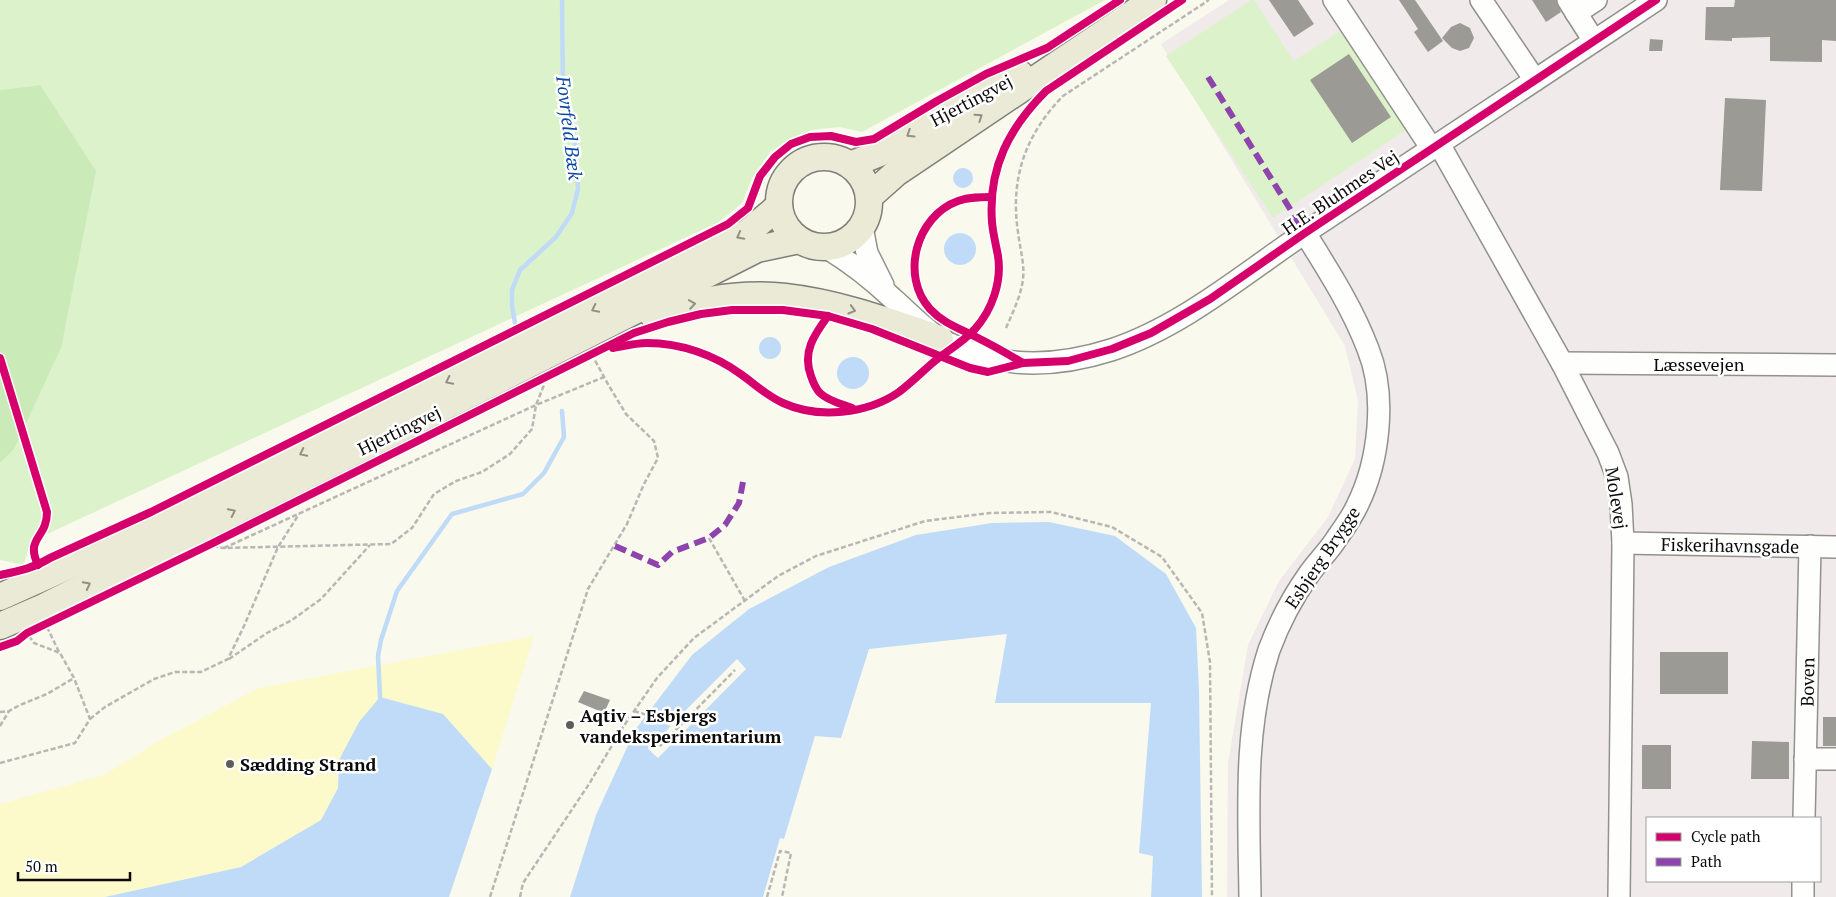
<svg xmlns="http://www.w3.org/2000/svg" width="1836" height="897" viewBox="0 0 1836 897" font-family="'PT Serif',serif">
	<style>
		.industrial { fill: #f1eaeb; fill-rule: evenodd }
		.green { fill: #dcf2ca }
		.forest { fill: #caeab8 }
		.sand { fill: #fcfacb }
		.water { fill: #c0dbf8 }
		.pier { fill: #f9f9ed }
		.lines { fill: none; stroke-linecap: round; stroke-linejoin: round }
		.stream { stroke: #c0dbf8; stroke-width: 4.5 }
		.building { fill: #9c9a94 }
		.minor-casing { stroke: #92928c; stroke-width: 24 }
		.major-casing { stroke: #7f7f7a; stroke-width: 29 }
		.path { stroke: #b7b7b5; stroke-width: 2.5; stroke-dasharray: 5 2.5; stroke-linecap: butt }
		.minor { stroke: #fefefc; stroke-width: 21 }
		.major { stroke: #ebead6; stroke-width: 26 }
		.quiet { stroke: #8e44ad; stroke-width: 6; stroke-dasharray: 12 6; stroke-linecap: butt }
		.cycleway-casing { stroke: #fff; stroke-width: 11 }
		.cycleway { stroke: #d6006c; stroke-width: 8 }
		.oneway { stroke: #919084 }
		.poi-dot { fill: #5e5e59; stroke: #fff; stroke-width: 2 }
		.labels { text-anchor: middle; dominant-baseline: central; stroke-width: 5; stroke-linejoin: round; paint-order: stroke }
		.street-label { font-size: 18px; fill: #0a0a0a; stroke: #fff }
		.poi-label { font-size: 18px; font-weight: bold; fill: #0a0a0a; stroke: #fff; text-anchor: start }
		.water-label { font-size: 19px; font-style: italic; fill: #0a49a5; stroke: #fff }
	</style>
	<rect width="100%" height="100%" fill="#f9f9ed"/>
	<path class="industrial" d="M1229 0H1836V897H1227L1228 763 1248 645 1279 581 1328 517 1355 459 1358 401 1345 346 1161 44ZM1647 818H1820V881H1647Z"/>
	<g class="green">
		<polygon points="0,0 1105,0 862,132 840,127 811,130 771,151 753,176 742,203 719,222 30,542 24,565 0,560 0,463 14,448 61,348 40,85 0,90"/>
		<polygon points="1251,0 1254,0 1294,61 1340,31 1406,130 1273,218 1166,56"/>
	</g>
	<polygon class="forest" points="40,85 96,171 61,348 14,449 0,463 0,90"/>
	<polygon class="sand" points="534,636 492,769 443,714 339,760 338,788 321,820 241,867 105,897 0,897 0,804 104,775 162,739 259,688"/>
	<g class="water">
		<circle cx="963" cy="178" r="10"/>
		<circle cx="960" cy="249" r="16"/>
		<circle cx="770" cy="348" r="11"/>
		<circle cx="853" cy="373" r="16"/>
		<polygon points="1049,522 1115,536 1166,574 1196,628 1199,690 1202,897 1151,897 1153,856 1139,853 1151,703 995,703 1007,634 869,649 841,738 815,736 784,839 780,838 763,897 570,897 596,815 635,730 692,655 749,609 829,567 916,535 992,523"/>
		<polygon points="380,697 443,714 492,769 449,897 105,897 241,867 321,820 338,788 339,760 359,722"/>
	</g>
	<polygon class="pier" points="737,659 746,669 658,758 648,749 671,726 642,717 646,711 676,720"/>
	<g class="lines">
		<g class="stream">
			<polyline points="515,323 512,305 512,290 520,270 556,237 572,213 578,189 575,139 563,92 562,0"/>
			<polyline points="380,697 378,656 381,640 397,591 452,514 523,494 544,473 564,437 562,411"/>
		</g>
	</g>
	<g class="building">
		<polygon points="1269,0 1298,0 1314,24 1294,37"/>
		<polygon points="1399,0 1415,0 1443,41 1428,52 1414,32 1418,29"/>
		<polygon points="1532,0 1556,0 1561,12 1546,22"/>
		<polygon points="1735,0 1836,0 1836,41 1822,40 1822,62 1770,61 1770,37 1732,38 1732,41 1705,40 1706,7 1734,7"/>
		<polygon points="1460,23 1470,28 1474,38 1469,48 1460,51 1452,48 1442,38 1451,27"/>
		<polygon points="1650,39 1663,40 1662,51 1649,51"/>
		<polygon points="1349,54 1391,117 1352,143 1310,80"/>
		<polygon points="1725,98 1766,100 1762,191 1720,190"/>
		<rect x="1660" y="652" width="68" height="42"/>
		<polygon points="584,691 610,700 604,713 578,702"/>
		<rect x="1823" y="717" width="13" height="29"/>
		<polygon points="1752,741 1789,742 1789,779 1751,779"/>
		<rect x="1642" y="745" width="29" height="44"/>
	</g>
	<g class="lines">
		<g class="minor-casing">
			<g id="minor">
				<polyline points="1334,0 1432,149"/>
				<polyline points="1481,0 1535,80"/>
				<polyline points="1568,0 1594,41"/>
				<polyline points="1576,13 1596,0"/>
				<polyline points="1439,144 1562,363 1608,453 1617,477 1621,504 1623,543 1619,897"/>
				<polyline points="862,227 867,253 883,285"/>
				<path d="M827 248C850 262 872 279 892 298 908 312 923 328 940 339 954 347 971 352 986 357 1028 368 1070 363 1111 350 1182 327 1245 273 1306 232 1422 154 1539 77 1656 0"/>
				<polyline points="1562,363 1836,365"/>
				<polyline points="1623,543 1836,547"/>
				<polyline points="1805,759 1836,759"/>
				<polyline points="1804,818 1810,546"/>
				<path d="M1250 897C1249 814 1243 730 1269 650 1279 623 1292 598 1309 574 1318 561 1329 551 1337 538 1344 528 1352 517 1357 506 1379 462 1387 396 1368 349 1352 307 1328 270 1305 233"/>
				<polyline points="1803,897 1803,881"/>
			</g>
		</g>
		<g class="major-casing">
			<g id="major">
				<circle cx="824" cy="202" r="45"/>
				<polyline points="850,165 880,153 962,101 1020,74"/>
				<polyline points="869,197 896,173 1153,0"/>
				<path d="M653 315C694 301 741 292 785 297 839 303 890 322 940 339"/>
				<polyline points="0,597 140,534 639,287 747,233 779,206"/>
				<polyline points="0,626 44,607 500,379 757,249 799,240"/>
			</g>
		</g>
		<g class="path">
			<path d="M1006 328C1012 314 1019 300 1022 285 1026 267 1020 250 1018 232 1010 179 1025 135 1063 96L1209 0"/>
			<polyline points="709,538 745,601"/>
			<polyline points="213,546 223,548 391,544 412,528 434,494 456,481 482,472 510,454 532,429 536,405 546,380"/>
			<polyline points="224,548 536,405 604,377"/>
			<polyline points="47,627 59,652"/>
			<polyline points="229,659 267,633 292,620 321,599 370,545"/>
			<polyline points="634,711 680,725"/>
			<polyline points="0,712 9,711 20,705 47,694 74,678"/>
			<polyline points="90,719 105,707 154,679 175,672 201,672 228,659 244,626 278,547 299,514"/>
			<polyline points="0,726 9,711"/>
			<polyline points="654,743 659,747 735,670"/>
			<polyline points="0,763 75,743 90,719 74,678 60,653 34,643 29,636"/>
			<polyline points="490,897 588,589 627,524 644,484 658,458 654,441 626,414 609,386 592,355"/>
			<polyline points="520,897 523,883 589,784 623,727 657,678 694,638 778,576 816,556 925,521 990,513 1051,512 1112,527 1162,557 1202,613 1210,662 1212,897"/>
			<polyline points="767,897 780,851 791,853 782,897"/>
		</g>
		<use href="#minor" class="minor"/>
		<use href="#major" class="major"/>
		<g class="quiet">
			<polyline points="1208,77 1305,233"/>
			<polyline points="615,546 658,565 672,552 709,538 725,525 739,503 743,482"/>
		</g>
		<g class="cycleway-casing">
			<g id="cycleway">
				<path d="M992 197C980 197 969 197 958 201 916 216 900 276 930 309 944 324 959 328 976 337 992 345 1008 354 1023 363"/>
				<path d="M828 316C814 335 802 352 811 376 813 382 816 389 820 393 828 401 842 404 852 408"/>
				<path d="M613 348C624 346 636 343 647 343 681 343 715 355 742 375 756 385 767 396 783 403 818 419 867 414 899 392 912 382 924 370 936 360 949 350 964 341 975 329 992 310 1002 282 998 256 996 245 993 234 992 222 988 168 1009 128 1046 91L1182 0"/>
				<path d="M0 358 47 512C47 539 25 537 38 565"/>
				<path d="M0 575C19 571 34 568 50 558L151 512 728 224 748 208 760 176 775 157 791 144 810 137 831 136 856 142 874 139 937 101 986 74 1047 48 1120 0"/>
				<polyline points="0,647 17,641 27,633 209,545 634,333 668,322 701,314 732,310 783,310 828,316 872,329 970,368 988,372 1023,363 1068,361 1112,349 1151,333 1210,299 1305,233 1656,0"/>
			</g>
		</g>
		<use href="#cycleway" class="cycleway"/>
	</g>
	<defs><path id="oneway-chevron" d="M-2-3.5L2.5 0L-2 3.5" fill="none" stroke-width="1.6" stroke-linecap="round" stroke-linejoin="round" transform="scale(1.25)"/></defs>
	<g class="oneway">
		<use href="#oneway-chevron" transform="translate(979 117) rotate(-34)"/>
		<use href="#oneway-chevron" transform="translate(910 134) rotate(148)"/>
		<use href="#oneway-chevron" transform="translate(740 236) rotate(152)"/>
		<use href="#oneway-chevron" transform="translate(692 304) rotate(-9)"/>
		<use href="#oneway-chevron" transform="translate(595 309) rotate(154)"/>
		<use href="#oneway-chevron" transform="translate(852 310) rotate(16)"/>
		<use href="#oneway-chevron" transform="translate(449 381) rotate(154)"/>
		<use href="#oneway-chevron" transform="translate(303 453) rotate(154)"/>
		<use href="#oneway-chevron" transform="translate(232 512) rotate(-26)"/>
		<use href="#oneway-chevron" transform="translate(87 585) rotate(-27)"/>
	</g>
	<g class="poi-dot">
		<circle cx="570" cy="725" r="5"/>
		<circle cx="230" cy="764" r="5"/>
	</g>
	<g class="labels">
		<g class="street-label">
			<text transform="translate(971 100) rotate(-28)">Hjertingvej</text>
			<text transform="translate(1340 192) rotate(-34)">H.E. Bluhmes Vej</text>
			<text x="1699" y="364">Læssevejen</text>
			<text transform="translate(399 430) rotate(-26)">Hjertingvej</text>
			<text transform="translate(1617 498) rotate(81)">Molevej</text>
			<text transform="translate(1730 545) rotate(1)">Fiskerihavnsgade</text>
			<text transform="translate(1322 557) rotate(-56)">Esbjerg Brygge</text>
			<text transform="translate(1807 682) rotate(-89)">Boven</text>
		</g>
		<g class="poi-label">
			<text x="580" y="715">Aqtiv – Esbjergs<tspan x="580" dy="21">vandeksperimentarium</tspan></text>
			<text x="240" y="764">Sædding Strand</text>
		</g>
		<g class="water-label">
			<text transform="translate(570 128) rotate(83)">Fovrfeld Bæk</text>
		</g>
	</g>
	<rect x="1646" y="817" width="175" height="65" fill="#ffffff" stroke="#9d9d9d"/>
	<rect x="1656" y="833" width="25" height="8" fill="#d6006c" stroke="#9d9d9d"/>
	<text x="1691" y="842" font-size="15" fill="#0a0a0a">Cycle path</text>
	<rect x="1656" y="858" width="25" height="8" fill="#8e44ad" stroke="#9d9d9d"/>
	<text x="1691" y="867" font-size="15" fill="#0a0a0a">Path</text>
	<path d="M18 872v8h112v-8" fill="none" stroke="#0a0a0a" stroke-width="2.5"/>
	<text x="25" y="872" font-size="15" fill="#0a0a0a" stroke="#ffffff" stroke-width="4" paint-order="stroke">50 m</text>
</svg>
